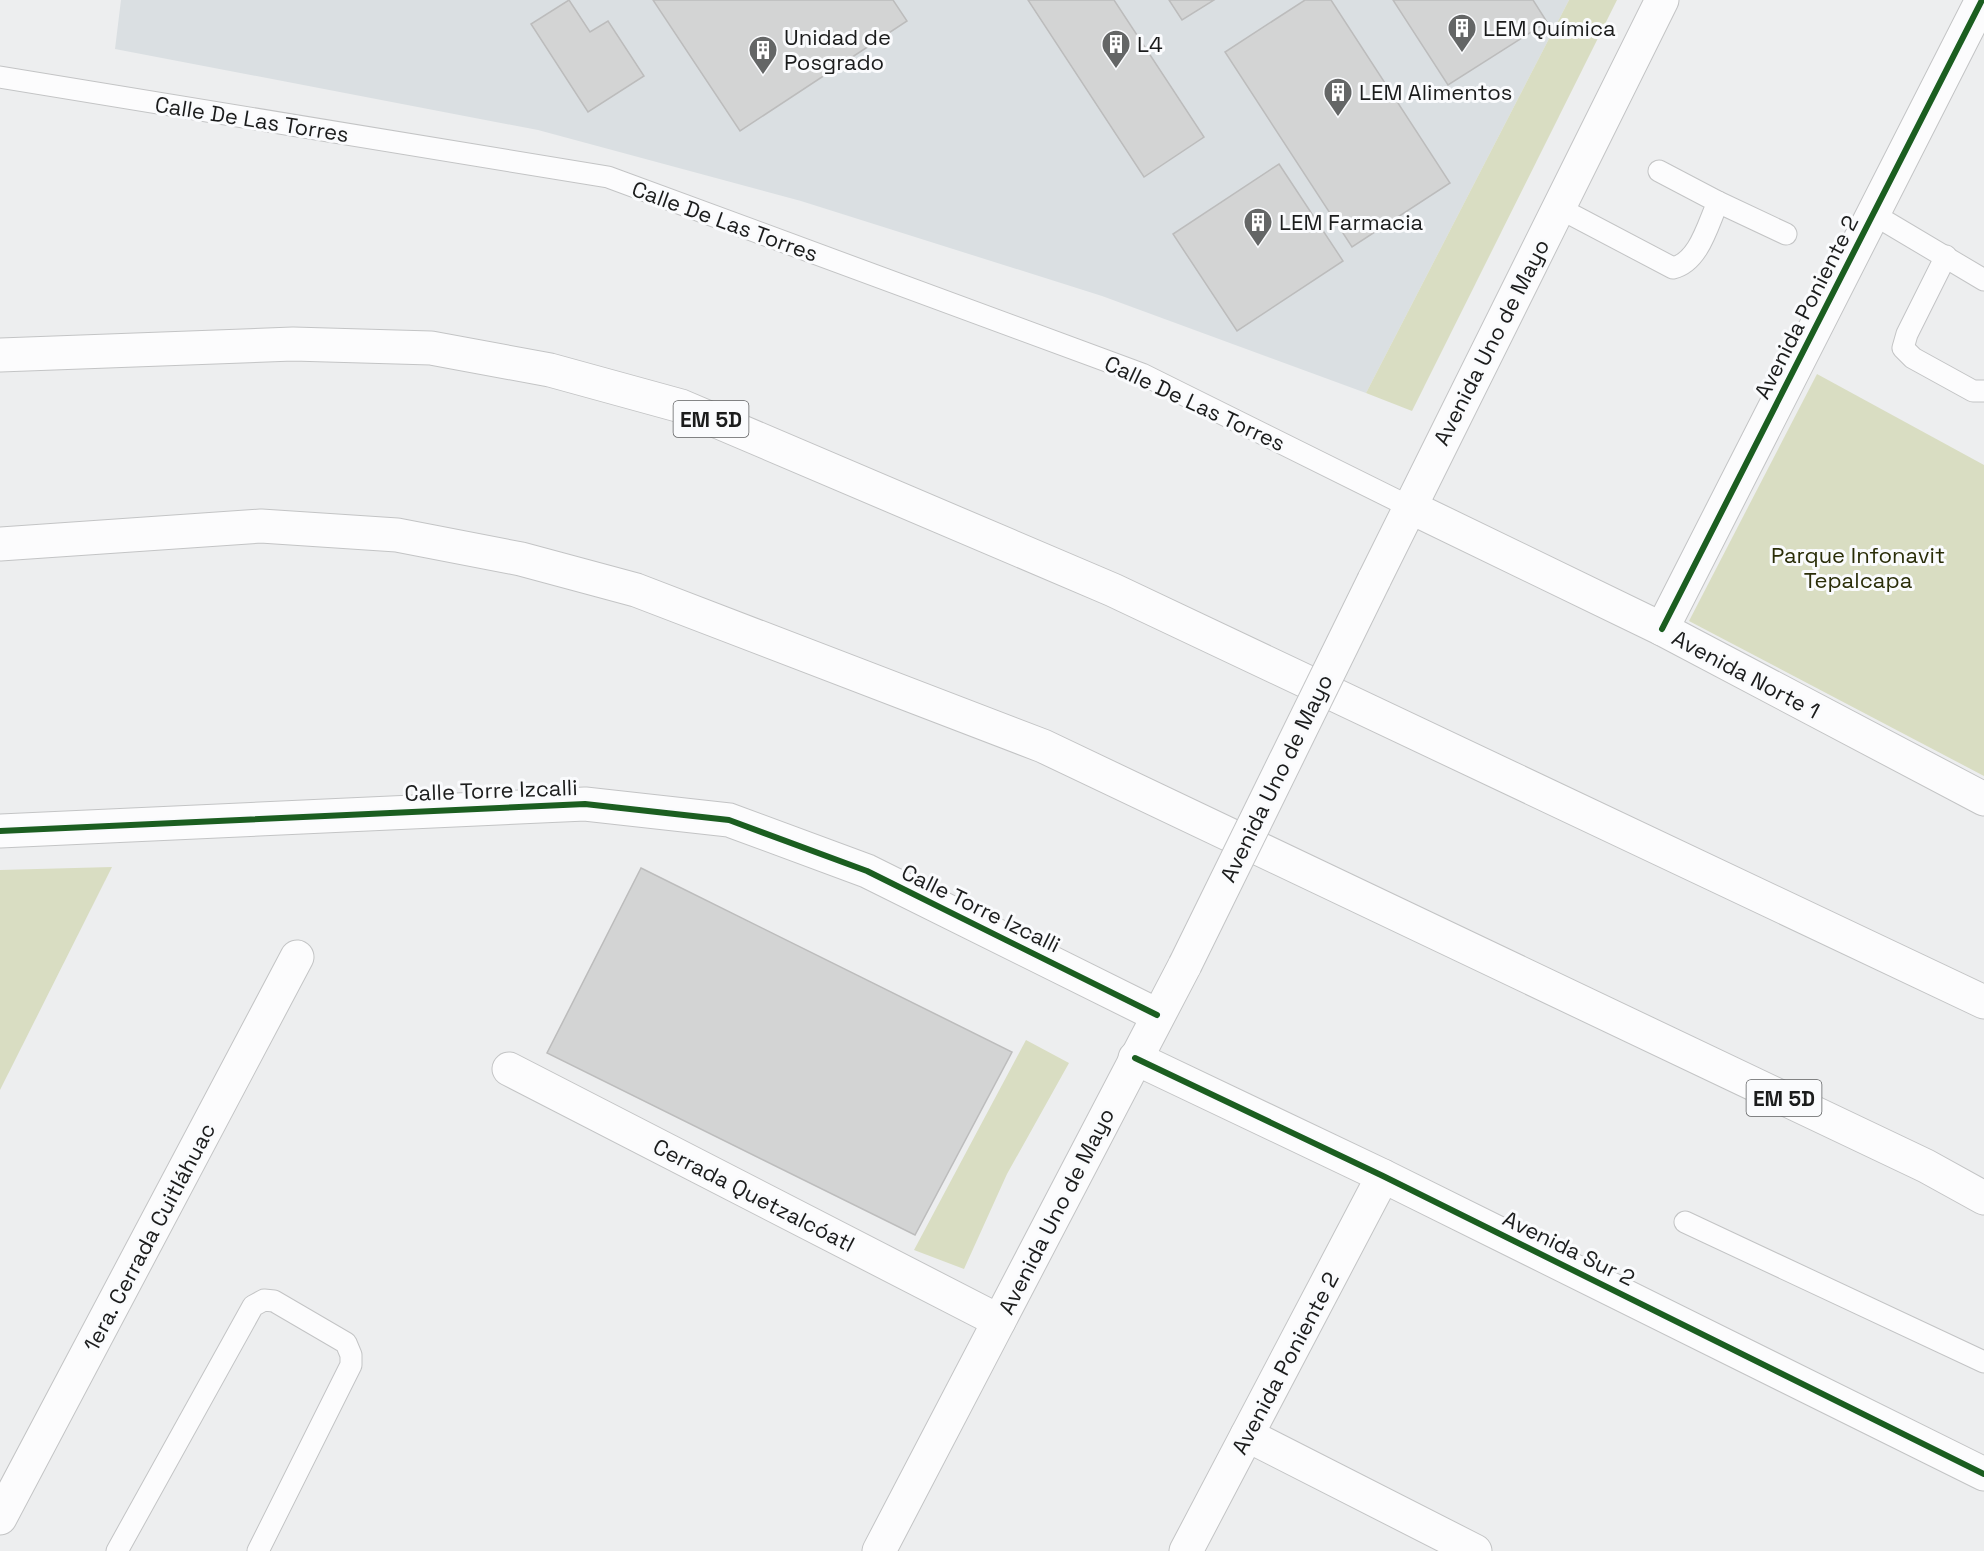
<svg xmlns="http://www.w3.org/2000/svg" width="1984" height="1551" viewBox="0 0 1984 1551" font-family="'Space Grotesk',sans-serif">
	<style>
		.built { fill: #dadfe2 }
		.green { fill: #d9ddc2 }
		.building { fill: #d3d4d4; stroke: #bcbcbc; stroke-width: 1.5 }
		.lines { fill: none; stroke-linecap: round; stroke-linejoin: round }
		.service-casing { stroke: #c3c4c5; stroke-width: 23 }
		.minor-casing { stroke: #c3c4c5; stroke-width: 35 }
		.secondary-casing { stroke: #c3c4c5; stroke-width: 35 }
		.motorway-casing { stroke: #c3c4c5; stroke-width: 35 }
		.service { stroke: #fcfcfd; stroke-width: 21 }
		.minor { stroke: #fcfcfd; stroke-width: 33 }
		.secondary { stroke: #fcfcfd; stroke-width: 33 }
		.motorway { stroke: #fcfcfd; stroke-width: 33 }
		.secondary-bridge-casing { stroke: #c3c4c5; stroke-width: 35; stroke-linecap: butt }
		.secondary-bridge { stroke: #fcfcfd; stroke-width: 33 }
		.cycleway-casing { stroke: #fafbfd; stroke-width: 10 }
		.cycleway { stroke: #1b5e20; stroke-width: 6 }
		.labels { text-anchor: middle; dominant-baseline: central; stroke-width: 6; stroke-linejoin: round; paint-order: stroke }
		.shield { fill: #fafbfd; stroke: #5e5f60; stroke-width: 1.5 }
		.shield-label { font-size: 21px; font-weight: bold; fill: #1b1c1c }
		.poi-label { font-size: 22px; fill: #1b1c1c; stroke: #fafbfd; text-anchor: start }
		.street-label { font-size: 22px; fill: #1b1c1c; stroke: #fafbfd }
		.park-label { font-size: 22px; fill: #2a2d08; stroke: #fafbfd }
	</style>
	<rect width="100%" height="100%" fill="#edeeef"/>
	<polygon class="built" points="121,0 1569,0 1366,393 1102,296 801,201 538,130 115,49"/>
	<g class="green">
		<polygon points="1569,0 1617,0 1412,411 1366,393"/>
		<polygon points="1817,374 1984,465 1984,776 1689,621"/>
		<polygon points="112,867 0,1090 0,870"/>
		<polygon points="1026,1040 1069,1063 1007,1174 964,1269 914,1250"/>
	</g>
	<g class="building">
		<polygon points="569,0 590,32 608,21 644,76 588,112 531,24"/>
		<polygon points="653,0 893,0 907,21 740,131"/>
		<polygon points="1028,0 1114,0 1204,137 1144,177"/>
		<polygon points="1169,0 1214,0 1182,20"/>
		<polygon points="1305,0 1331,0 1450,183 1352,247 1225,52"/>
		<polygon points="1393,0 1533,0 1547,22 1448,85"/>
		<polygon points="1279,164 1343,261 1237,331 1173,234"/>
		<polygon points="641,868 1012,1052 915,1235 547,1053"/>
	</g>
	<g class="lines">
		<g class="service-casing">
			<g id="service">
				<polyline points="0,77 608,177 1142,374 1408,506"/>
				<polyline points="1718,202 1786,234"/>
				<path d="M1559 208 1673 268C1699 262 1708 224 1718 202L1659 171"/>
				<polyline points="1873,214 1984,280"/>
				<polyline points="1946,256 1907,334 1903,348 1913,358 1973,391 1984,391"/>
				<polyline points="1685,1222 1984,1362"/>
				<polyline points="117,1551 253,1306 264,1300 274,1301 346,1343 351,1355 351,1365 258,1551"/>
			</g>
		</g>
		<g class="minor-casing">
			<g id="minor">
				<polyline points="1662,629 1982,0"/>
				<polyline points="0,831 585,804 729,820 867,871 1157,1015"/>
				<polyline points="1135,1058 1383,1176 1984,1474"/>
				<polyline points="509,1069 999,1321"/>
				<polyline points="1247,1435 1475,1551"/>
				<polyline points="0,1518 297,957"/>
				<polyline points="1186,1551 1383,1176"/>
			</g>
		</g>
		<g class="secondary-casing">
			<g id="secondary">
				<polyline points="1408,506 1662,629 1984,799"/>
				<polyline points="1374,580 1662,0"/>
				<polyline points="879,1551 1185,965"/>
			</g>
		</g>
		<g class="motorway-casing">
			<g id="motorway">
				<polyline points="0,355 293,344 431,348 550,370 681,406 1113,590 1984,1002"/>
				<polyline points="0,544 261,526 397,535 521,559 636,590 1043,746 1926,1166 1984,1198"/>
			</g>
		</g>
		<use href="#service" class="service"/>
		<use href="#minor" class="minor"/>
		<use href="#secondary" class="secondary"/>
		<use href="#motorway" class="motorway"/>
		<g class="secondary-bridge-casing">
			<polyline id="secondary-bridge" points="1185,965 1374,580"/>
		</g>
		<use href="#secondary-bridge" class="secondary-bridge"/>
		<g class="cycleway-casing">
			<g id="cycleway">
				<polyline points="1662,629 1982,0"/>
				<polyline points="0,831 585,804 729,820 867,871 1157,1015"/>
				<polyline points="1135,1058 1383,1176 1984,1474"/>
			</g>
		</g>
		<use href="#cycleway" class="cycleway"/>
	</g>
	<defs>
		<g id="building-pin" transform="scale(1.5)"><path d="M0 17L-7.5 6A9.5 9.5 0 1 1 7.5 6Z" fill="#646666" stroke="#fafbfd"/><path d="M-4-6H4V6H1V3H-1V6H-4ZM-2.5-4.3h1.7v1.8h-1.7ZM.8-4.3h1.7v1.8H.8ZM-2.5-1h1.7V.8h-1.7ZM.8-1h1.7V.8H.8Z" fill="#fff"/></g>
	</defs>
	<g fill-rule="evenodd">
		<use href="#building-pin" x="1462" y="28"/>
		<use href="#building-pin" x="1116" y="44"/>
		<use href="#building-pin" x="763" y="50"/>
		<use href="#building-pin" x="1338" y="92"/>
		<use href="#building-pin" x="1258" y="222"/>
	</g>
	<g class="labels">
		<g class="shield">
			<rect x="673.5" y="401" width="75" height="36" rx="4.5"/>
			<rect x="1746.5" y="1080" width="75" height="36" rx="4.5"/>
		</g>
		<g class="shield-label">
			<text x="711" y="419">EM 5D</text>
			<text x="1784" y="1098">EM 5D</text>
		</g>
		<g class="poi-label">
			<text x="1483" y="28">LEM Química</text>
			<text x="784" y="37">Unidad de<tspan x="784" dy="25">Posgrado</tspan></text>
			<text x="1137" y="44">L4</text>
			<text x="1359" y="92">LEM Alimentos</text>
			<text x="1279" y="222">LEM Farmacia</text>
		</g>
		<g class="street-label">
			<text transform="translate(252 119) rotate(9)">Calle De Las Torres</text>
			<text transform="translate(725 221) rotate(20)">Calle De Las Torres</text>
			<text transform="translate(1806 307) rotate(-63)">Avenida Poniente 2</text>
			<text transform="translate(1491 342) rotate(-63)">Avenida Uno de Mayo</text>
			<text transform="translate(1195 403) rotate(25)">Calle De Las Torres</text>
			<text transform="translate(1746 674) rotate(28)">Avenida Norte 1</text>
			<text transform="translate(1276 778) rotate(-64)">Avenida Uno de Mayo</text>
			<text transform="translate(491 790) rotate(-2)">Calle Torre Izcalli</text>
			<text transform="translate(981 908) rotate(26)">Calle Torre Izcalli</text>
			<text transform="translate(754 1195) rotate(27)">Cerrada Quetzalcóatl</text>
			<text transform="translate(1056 1211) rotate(-63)">Avenida Uno de Mayo</text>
			<text transform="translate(149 1237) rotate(-62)">1era. Cerrada Cuitláhuac</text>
			<text transform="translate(1569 1248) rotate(26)">Avenida Sur 2</text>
			<text transform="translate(1285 1363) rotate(-62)">Avenida Poniente 2</text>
		</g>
		<g class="park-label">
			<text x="1858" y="555">Parque Infonavit<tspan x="1858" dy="25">Tepalcapa</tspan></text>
		</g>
	</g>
</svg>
